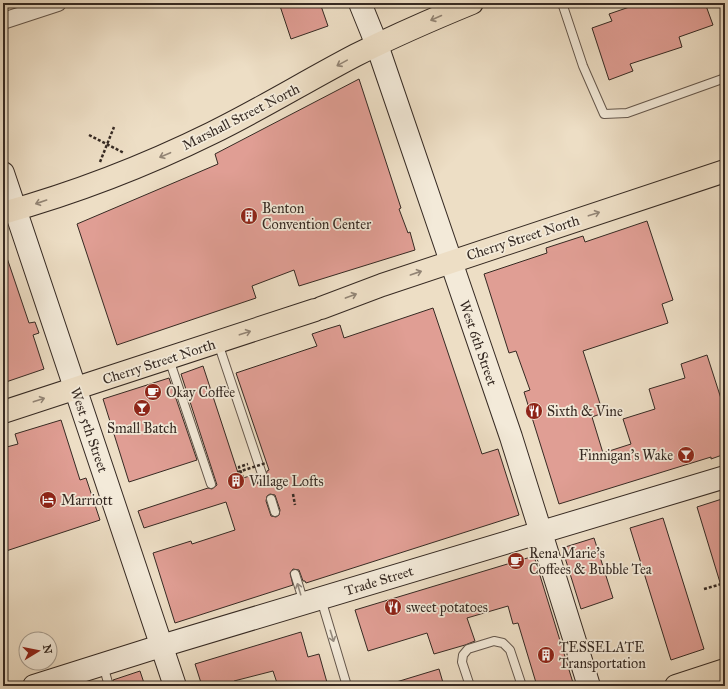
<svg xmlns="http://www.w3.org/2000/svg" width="728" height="689" viewBox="0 0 728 689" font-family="'IM FELL Great Primer',serif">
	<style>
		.building { fill: #e09e94; stroke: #362a23; fill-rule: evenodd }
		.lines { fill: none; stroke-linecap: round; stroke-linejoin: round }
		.lane-casing { stroke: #64574c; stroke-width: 10 }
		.street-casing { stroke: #64574c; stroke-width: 18 }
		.secondary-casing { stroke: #362a23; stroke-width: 24 }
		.primary-casing { stroke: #362a23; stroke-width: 24 }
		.path { stroke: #362a23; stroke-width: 2.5; stroke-dasharray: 3 2; stroke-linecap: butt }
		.lane { stroke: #f3ead9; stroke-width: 8 }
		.street { stroke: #f3ead9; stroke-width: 16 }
		.secondary { stroke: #f3ead9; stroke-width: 22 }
		.primary { stroke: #eddec5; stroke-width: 22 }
		.path-bridge { stroke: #362a23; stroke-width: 2.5; stroke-dasharray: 3 2; stroke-linecap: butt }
		.oneway { stroke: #928474 }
		.oneway2 { stroke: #948a7e }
		.labels { text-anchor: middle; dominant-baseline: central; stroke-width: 3.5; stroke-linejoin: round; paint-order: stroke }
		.street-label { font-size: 14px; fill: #362a23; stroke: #f3ead9 }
		.poi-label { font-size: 14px; fill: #362a23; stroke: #f3ead9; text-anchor: start }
	</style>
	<rect width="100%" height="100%" fill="#eddec5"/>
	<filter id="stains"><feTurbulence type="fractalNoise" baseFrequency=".005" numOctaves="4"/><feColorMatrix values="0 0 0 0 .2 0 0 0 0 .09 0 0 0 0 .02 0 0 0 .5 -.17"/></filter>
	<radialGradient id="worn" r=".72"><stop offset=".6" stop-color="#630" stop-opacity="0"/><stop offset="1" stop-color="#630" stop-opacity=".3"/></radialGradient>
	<g class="building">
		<polygon points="279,3 320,3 328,26 291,39"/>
		<polygon points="641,3 667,3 669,7 680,3 705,3 713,25 679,37 682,47 630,64 633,71 609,80 592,28 612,21 609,14"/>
		<polygon points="359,79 401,208 399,209 408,233 410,232 415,250 299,286 294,270 252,286 256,298 117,345 77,224 218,164 215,154"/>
		<polygon points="647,221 673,300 662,304 668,323 583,351 603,413 592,417 603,453 631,444 623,419 655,409 649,389 685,378 681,364 707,355 725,411 725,454 711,459 711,457 559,504 524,392 530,390 516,351 509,353 484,274 547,253 546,248 583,236 585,242"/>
		<polygon points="3,252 5,252 29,323 35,322 39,333 33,335 44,369 3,383"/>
		<path d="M433 308 482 454 498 449 519 515 306 583 305 581H303L299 570 293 569 290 573 293 585 175 623 153 553 191 541 192 544 235 530 226 502 144 528 138 511 208 488 212 489 217 485 181 374 203 366 240 479 256 474 259 478 263 479 266 477 267 471 269 470 236 373 317 346 312 334 327 329 340 325 344 338ZM270 494 275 495 280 510 279 515 276 517 271 516 266 501 267 496Z"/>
		<polygon points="169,378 197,460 129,482 103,399"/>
		<polygon points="61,420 80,480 86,478 100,520 3,552 3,448 18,444 15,434"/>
		<polygon points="725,498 725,588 722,589 697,507"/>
		<polygon points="663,518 704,649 671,660 630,528"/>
		<polygon points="594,538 613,598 581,609 562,548"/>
		<polygon points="534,556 574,686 537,686 518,623 513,624 508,606 467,618 475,641 465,645 434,654 427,633 368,651 355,610"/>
		<polygon points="301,632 308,657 319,654 328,686 278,686 273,671 234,681 236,686 202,686 195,664"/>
		<polygon points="439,669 444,686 393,686 393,683"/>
		<polygon points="140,671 145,686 114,686 113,680"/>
	</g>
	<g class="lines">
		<g class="lane-casing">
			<g id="lane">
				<polyline points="562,3 583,66 604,114 627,113 725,78"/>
				<polyline points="218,343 262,474"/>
				<polyline points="169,359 211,484"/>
				<polyline points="271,499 275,512"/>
				<polyline points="295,574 304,603"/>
				<polyline points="321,599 347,686"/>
				<polyline points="103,665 109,686"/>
				<polyline points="470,686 462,662 463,655 468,649 494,641 503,643 510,650 522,686"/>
			</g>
		</g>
		<g class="street-casing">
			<polyline id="street" points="3,21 58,3"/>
		</g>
		<g class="secondary-casing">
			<g id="secondary">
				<polyline points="360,3 377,45 511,437 589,686"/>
				<polyline points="3,173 175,686"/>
				<polyline points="34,686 148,650 725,477"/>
			</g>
		</g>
		<g class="primary-casing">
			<g id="primary">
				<path d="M3 213C75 193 145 166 212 133 261 109 308 80 356 55 394 36 433 19 472 3"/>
				<polyline points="321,308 382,285 725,171"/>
				<polyline points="3,412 315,310"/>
				<polyline points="676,686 725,670"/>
			</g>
		</g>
		<g class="path">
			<polyline points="89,135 124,153"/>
			<polyline points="100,162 114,127"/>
			<polyline points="243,478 239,467 248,464"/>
			<polyline points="293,494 295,505"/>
			<polyline points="704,589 725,583"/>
		</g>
		<use href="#lane" class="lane"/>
		<use href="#street" class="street"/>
		<use href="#secondary" class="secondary"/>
		<use href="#primary" class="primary"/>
		<g class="path-bridge">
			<polyline points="238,472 266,463"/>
			<polyline points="257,483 271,478"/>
		</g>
	</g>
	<defs><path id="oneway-shaft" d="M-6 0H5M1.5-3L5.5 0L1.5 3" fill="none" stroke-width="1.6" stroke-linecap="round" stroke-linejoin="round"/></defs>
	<g class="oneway">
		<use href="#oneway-shaft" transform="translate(436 18) rotate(156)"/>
		<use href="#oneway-shaft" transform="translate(342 63) rotate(151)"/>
		<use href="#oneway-shaft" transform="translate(165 155) rotate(157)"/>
		<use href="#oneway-shaft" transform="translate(41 202) rotate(161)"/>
		<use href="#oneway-shaft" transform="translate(594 214) rotate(-18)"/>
		<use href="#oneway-shaft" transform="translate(416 273) rotate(-19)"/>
		<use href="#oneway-shaft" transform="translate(351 296) rotate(-20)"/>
		<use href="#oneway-shaft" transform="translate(245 333) rotate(-18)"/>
		<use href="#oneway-shaft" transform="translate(39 400) rotate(-18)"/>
	</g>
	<g class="oneway2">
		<use href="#oneway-shaft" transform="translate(299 589) rotate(-107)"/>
		<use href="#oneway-shaft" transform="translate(332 636) rotate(73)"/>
	</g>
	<defs>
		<g id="building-disc" transform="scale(0.9)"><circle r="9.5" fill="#8f2418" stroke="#f3ead9"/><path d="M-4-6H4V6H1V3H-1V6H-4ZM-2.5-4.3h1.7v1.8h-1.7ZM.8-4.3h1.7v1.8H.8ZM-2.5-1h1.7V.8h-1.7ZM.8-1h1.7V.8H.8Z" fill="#fff"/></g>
		<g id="cafe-disc" transform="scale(0.9)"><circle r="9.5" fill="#8f2418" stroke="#f3ead9"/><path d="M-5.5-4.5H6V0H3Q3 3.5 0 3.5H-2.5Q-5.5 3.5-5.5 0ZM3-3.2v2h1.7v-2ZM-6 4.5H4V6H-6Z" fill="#fff"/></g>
		<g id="bar-disc" transform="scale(0.9)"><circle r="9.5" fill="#8f2418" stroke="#f3ead9"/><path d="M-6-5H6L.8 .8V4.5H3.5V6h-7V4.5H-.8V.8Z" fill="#fff"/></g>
		<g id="restaurant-disc" transform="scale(0.9)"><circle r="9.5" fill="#8f2418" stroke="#f3ead9"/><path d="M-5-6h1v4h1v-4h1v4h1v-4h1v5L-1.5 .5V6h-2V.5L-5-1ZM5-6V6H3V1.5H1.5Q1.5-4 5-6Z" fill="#fff"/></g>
		<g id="hotel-disc" transform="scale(0.9)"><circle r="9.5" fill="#8f2418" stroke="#f3ead9"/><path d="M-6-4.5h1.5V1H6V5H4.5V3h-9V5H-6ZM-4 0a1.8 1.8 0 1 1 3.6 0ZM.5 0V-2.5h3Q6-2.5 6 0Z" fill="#fff"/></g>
	</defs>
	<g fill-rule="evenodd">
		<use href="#building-disc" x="249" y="216"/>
		<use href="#cafe-disc" x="153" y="392"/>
		<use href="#bar-disc" x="142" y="408"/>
		<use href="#restaurant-disc" x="534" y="411"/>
		<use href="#bar-disc" x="686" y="455"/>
		<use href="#building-disc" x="236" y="481"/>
		<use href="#hotel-disc" x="48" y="500"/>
		<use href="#cafe-disc" x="516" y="561"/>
		<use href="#restaurant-disc" x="393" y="607"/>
		<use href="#building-disc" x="546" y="655"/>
	</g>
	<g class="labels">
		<g class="street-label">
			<text transform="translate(241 117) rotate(-27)">Marshall Street North</text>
			<text transform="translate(523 238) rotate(-18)">Cherry Street North</text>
			<text transform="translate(478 343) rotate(71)">West 6th Street</text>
			<text transform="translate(159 362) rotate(-18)">Cherry Street North</text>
			<text transform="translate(89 430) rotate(71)">West 5th Street</text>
			<text transform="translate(379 581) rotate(-17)">Trade Street</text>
		</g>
		<g class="poi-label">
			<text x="262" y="208">Benton<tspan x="262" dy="16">Convention Center</tspan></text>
			<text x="166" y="392">Okay Coffee</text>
			<text x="547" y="411">Sixth &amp; Vine</text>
			<text x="142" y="428" text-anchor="middle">Small Batch</text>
			<text x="673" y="455" text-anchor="end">Finnigan's Wake</text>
			<text x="249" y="481">Village Lofts</text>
			<text x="61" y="500">Marriott</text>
			<text x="529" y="553">Rena Marie's<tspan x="529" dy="16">Coffees &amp; Bubble Tea</tspan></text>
			<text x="406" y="607">sweet potatoes</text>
			<text x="559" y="647">TESSELATE<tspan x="559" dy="16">Transportation</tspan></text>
		</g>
	</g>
	<rect width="728" height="689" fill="none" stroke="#eddec5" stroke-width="16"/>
	<rect x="4" y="4" width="720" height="681" fill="none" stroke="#362a23" stroke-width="2"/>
	<rect x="8" y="8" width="712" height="673" fill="none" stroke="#362a23"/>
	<g transform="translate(38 651) rotate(80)"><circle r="19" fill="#f3ead9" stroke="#a79d90"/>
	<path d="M0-3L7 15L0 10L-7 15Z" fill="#8f2418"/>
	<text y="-6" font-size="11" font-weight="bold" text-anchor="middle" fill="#362a23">N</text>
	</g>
	<rect width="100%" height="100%" filter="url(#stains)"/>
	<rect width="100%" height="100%" fill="url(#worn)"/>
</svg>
